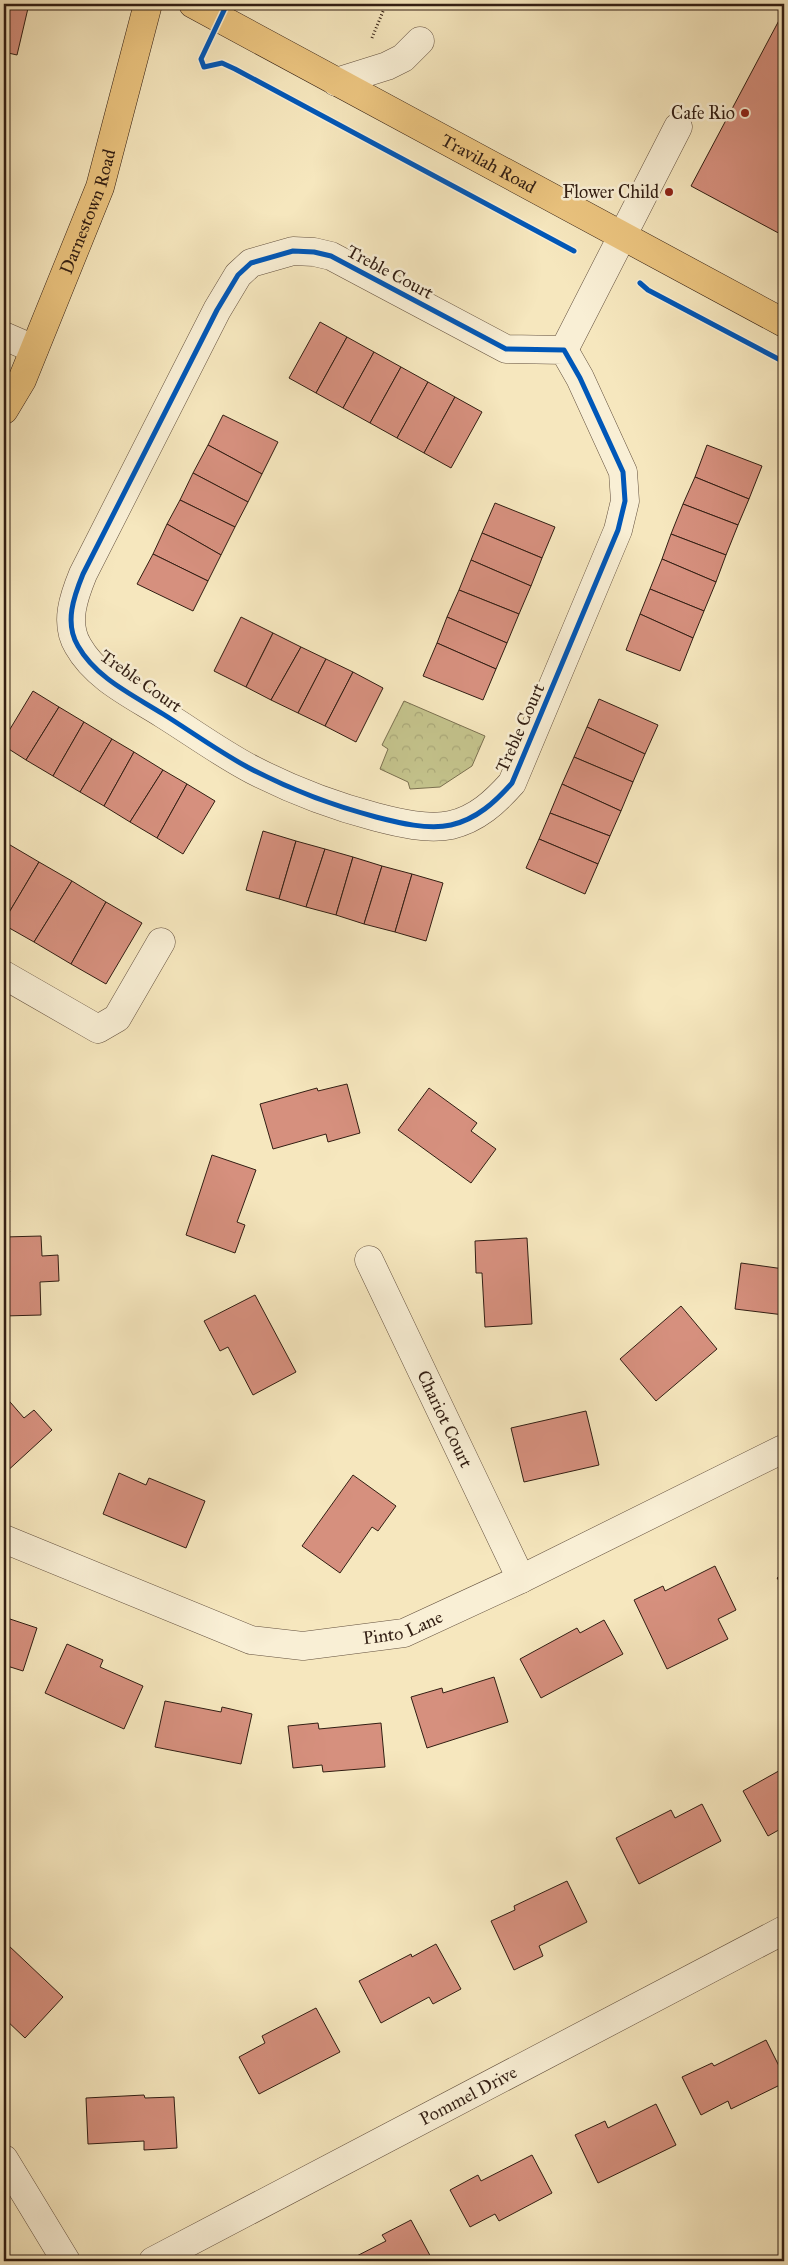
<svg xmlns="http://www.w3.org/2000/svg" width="788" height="2265" viewBox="0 0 788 2265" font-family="'IM FELL Great Primer',serif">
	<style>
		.park { fill: url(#park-crowns); stroke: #7b7050 }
		.building { fill: #d6907e; stroke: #321e13 }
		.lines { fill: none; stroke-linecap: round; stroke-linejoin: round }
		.minor-casing { stroke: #63503e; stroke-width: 29 }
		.major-casing { stroke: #321e13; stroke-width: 29 }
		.path { stroke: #321e13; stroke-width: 3; stroke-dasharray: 1 2.5; stroke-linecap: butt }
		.minor { stroke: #f9efd5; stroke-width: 28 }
		.major { stroke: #ebc47f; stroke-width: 28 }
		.cycleway-casing { stroke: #f9efd5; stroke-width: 8 }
		.cycleway { stroke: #0057b8; stroke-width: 5 }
		.poi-dot { fill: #8f2418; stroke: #f9efd5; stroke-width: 2 }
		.labels { text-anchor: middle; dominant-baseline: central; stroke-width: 5; stroke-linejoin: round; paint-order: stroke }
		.poi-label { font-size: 18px; fill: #321e13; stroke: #f9efd5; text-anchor: end }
		.street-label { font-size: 18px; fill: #321e13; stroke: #f9efd5 }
	</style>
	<defs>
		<pattern id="park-crowns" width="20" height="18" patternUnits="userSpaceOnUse" patternTransform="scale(1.25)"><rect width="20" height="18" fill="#c4c38c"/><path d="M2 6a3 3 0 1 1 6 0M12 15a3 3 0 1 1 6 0" fill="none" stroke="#a9a778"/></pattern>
	</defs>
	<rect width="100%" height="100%" fill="#f6e7be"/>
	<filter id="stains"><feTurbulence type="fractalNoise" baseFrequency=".004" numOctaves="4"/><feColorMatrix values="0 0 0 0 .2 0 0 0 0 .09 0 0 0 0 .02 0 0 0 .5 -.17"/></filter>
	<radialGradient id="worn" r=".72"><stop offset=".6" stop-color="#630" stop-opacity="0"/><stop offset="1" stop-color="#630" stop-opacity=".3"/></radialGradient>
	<polygon class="park" points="404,701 485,736 472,766 440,787 410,789 408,782 380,769 388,749 382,745"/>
	<g class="building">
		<polygon points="4,4 29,4 17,55 4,52"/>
		<polygon points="784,11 784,236 691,186"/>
		<polygon points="320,322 347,337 316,393 289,378"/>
		<polygon points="347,337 374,352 343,408 316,393"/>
		<polygon points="374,352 401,367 370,423 343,408"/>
		<polygon points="401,367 428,382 397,438 370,423"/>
		<polygon points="428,382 455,397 424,453 397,438"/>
		<polygon points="455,397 482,412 451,468 424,453"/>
		<polygon points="223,415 278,442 262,474 208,445"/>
		<polygon points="208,445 262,474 248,502 193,473"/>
		<polygon points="707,445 762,466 749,499 695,477"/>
		<polygon points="193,473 248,502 235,527 180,500"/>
		<polygon points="695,477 749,499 738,525 683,504"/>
		<polygon points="180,500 235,527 221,555 167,524"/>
		<polygon points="495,503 555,527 542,558 482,533"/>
		<polygon points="683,504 738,525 726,555 671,534"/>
		<polygon points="167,524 221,555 208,581 153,554"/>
		<polygon points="482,533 542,558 531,586 471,560"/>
		<polygon points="671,534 726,555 716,582 662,559"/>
		<polygon points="153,554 208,581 193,611 137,584"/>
		<polygon points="662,559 716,582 704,611 650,589"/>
		<polygon points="471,560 531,586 519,614 459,590"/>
		<polygon points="650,589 704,611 693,638 640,614"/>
		<polygon points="459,590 519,614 507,643 447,617"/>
		<polygon points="640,614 693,638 680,671 626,650"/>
		<polygon points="241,617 273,633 246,687 214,671"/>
		<polygon points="447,617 507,643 496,669 437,643"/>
		<polygon points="273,633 301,647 271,700 246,687"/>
		<polygon points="437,643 496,669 483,700 423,676"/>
		<polygon points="301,647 326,659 298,713 271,700"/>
		<polygon points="326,659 353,672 325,726 298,713"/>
		<polygon points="353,672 383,688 356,742 325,726"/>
		<polygon points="33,691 59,707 26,760 4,746 4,739"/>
		<polygon points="599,699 658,725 645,754 587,727"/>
		<polygon points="59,707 84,722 53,776 26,760"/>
		<polygon points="84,722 112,739 80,792 53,776"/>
		<polygon points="587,727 645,754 633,782 574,757"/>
		<polygon points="112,739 134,752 104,806 80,792"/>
		<polygon points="134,752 163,770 130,822 104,806"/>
		<polygon points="574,757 633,782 621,811 562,784"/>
		<polygon points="163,770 187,784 157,838 130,822"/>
		<polygon points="187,784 215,801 183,854 157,838"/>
		<polygon points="562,784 621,811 610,836 550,813"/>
		<polygon points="550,813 610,836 598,864 539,839"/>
		<polygon points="263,831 296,841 279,899 246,890"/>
		<polygon points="539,839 598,864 585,894 526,868"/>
		<polygon points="296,841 325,849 306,907 279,899"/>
		<polygon points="5,842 39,862 4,921 4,844"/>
		<polygon points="325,849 353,857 336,915 306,907"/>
		<polygon points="353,857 382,866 364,924 336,915"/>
		<polygon points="39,862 72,881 34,942 4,925 4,921"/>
		<polygon points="382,866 412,874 395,932 364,924"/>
		<polygon points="412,874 443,883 426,941 395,932"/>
		<polygon points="72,881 106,902 71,964 34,942"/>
		<polygon points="106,902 142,923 106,984 71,964"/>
		<polygon points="347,1084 360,1133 328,1142 326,1134 273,1149 260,1104 317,1088 318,1091"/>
		<polygon points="429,1088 477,1123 471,1131 496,1149 471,1183 398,1130"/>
		<polygon points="212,1155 256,1170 237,1222 245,1225 235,1253 186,1235"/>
		<polygon points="4,1165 10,1172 4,1178"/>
		<polygon points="41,1236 42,1256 58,1255 59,1281 40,1282 41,1315 4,1316 4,1237"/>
		<polygon points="527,1238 532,1324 485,1327 482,1273 476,1273 475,1241"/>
		<polygon points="741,1263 784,1269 784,1315 735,1309"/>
		<polygon points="255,1295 296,1372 253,1395 228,1347 220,1351 204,1321"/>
		<polygon points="681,1306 717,1349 656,1401 620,1359"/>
		<polygon points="4,1395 24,1418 34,1410 52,1430 4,1474"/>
		<polygon points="586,1411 599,1465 524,1482 511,1428"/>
		<polygon points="119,1473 146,1485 149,1478 205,1501 186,1548 103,1514"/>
		<polygon points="353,1475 396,1506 378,1531 372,1527 340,1573 302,1546"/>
		<polygon points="715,1566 736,1610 718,1619 728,1639 667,1669 634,1600 663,1586 665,1591"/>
		<polygon points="784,1573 784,1588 777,1578"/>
		<polygon points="4,1617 37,1628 23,1671 4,1665"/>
		<polygon points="604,1620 623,1654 541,1698 520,1659 577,1628 580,1633"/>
		<polygon points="67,1644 103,1660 100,1667 143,1686 124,1729 45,1693"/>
		<polygon points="494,1677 508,1722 427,1748 411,1697 442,1688 443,1693"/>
		<polygon points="165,1701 221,1712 222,1707 252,1714 241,1764 155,1747"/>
		<polygon points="318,1723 319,1729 381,1723 385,1767 323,1772 322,1765 293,1768 288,1726"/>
		<polygon points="784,1768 784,1827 768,1836 743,1791"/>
		<polygon points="702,1804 721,1841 639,1884 616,1838 671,1810 675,1818"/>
		<polygon points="567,1881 587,1922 539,1946 543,1956 514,1970 491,1921 515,1910 514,1906"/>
		<polygon points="436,1944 461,1989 433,2004 429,1997 381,2023 359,1981 411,1954 412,1957"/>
		<polygon points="8,1945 63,1997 25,2038 4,2018 4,1950"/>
		<polygon points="316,2008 340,2052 259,2094 239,2057 265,2043 262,2036"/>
		<polygon points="766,2040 784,2076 784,2083 731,2109 728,2101 701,2115 682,2077 712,2063 714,2066"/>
		<polygon points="144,2095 145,2098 174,2097 177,2148 144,2150 144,2141 88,2144 86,2098"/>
		<polygon points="656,2104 676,2145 598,2183 575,2135 605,2121 608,2128"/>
		<polygon points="532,2155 552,2193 499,2221 495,2214 470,2227 450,2190 478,2175 481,2181"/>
		<polygon points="411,2220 433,2261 347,2261 386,2241 382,2235"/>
	</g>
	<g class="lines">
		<g class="minor-casing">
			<g id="minor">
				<polyline points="336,82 387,66 403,58 420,41"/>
				<path d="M293 251 314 252 331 256 506 349 564 350 580 378 623 472 625 501 618 530 512 783C495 802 477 819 451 825 428 830 399 823 376 817 334 806 292 790 253 770 222 754 192 732 163 714 133 695 96 678 78 646 64 623 74 596 83 574L217 310 238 275 251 263Z"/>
				<polyline points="4,336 34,349"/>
				<polyline points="564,350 678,127"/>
				<polyline points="4,975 98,1029 117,1018 161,942"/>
				<path id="s1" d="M369 1260 521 1579"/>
				<path id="s2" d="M4 1539 251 1640 303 1646 404 1633 521 1579 783 1449"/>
				<polyline points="4,2159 66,2261"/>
				<path id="s3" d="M153 2261 784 1930"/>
			</g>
		</g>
		<g class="major-casing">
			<g id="major">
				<path id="s4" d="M193 4 784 323"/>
				<path id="s5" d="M4 410 22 380 100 187 148 4"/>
			</g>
		</g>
		<polyline class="path" points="372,38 386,4"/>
		<use href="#minor" class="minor"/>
		<use href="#major" class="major"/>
		<g class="cycleway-casing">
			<g id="cycleway">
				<polyline points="227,4 201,59 204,67 222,63 235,69 574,251"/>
				<path d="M293 251 314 252 331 256 506 349 564 350 580 378 623 472 625 501 618 530 512 783C495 802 477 819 451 825 428 830 399 823 376 817 334 806 292 790 253 770 222 754 192 732 163 714 133 695 96 678 78 646 64 623 74 596 83 574L217 310 238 275 251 263Z"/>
				<polyline points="640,283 648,290 784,362"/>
			</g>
		</g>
		<use href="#cycleway" class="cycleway"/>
	</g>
	<g class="poi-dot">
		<circle cx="745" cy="113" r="5"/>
		<circle cx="669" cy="192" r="5"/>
	</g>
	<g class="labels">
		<g class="poi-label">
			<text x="735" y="113">Cafe Rio</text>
			<text x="659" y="192">Flower Child</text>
		</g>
		<g class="street-label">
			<text stroke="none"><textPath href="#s4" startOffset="336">Travilah Road</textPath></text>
			<text stroke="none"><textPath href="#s5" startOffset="216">Darnestown Road</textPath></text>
			<text transform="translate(390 272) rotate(28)">Treble Court</text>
			<text transform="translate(141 681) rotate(35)">Treble Court</text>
			<text transform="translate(520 728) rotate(-66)">Treble Court</text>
			<text stroke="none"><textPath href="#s1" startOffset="176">Chariot Court</textPath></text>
			<text stroke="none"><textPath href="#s2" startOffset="421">Pinto Lane</textPath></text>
			<text stroke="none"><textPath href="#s3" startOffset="356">Pommel Drive</textPath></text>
		</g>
	</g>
	<rect width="788" height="2265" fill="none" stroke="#f6e7be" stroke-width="20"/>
	<rect x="5" y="5" width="778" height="2255" fill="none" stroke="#321e13" stroke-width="2.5"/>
	<rect x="10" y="10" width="768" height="2245" fill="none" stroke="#321e13"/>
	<rect width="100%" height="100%" filter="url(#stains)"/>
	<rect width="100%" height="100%" fill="url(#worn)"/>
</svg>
